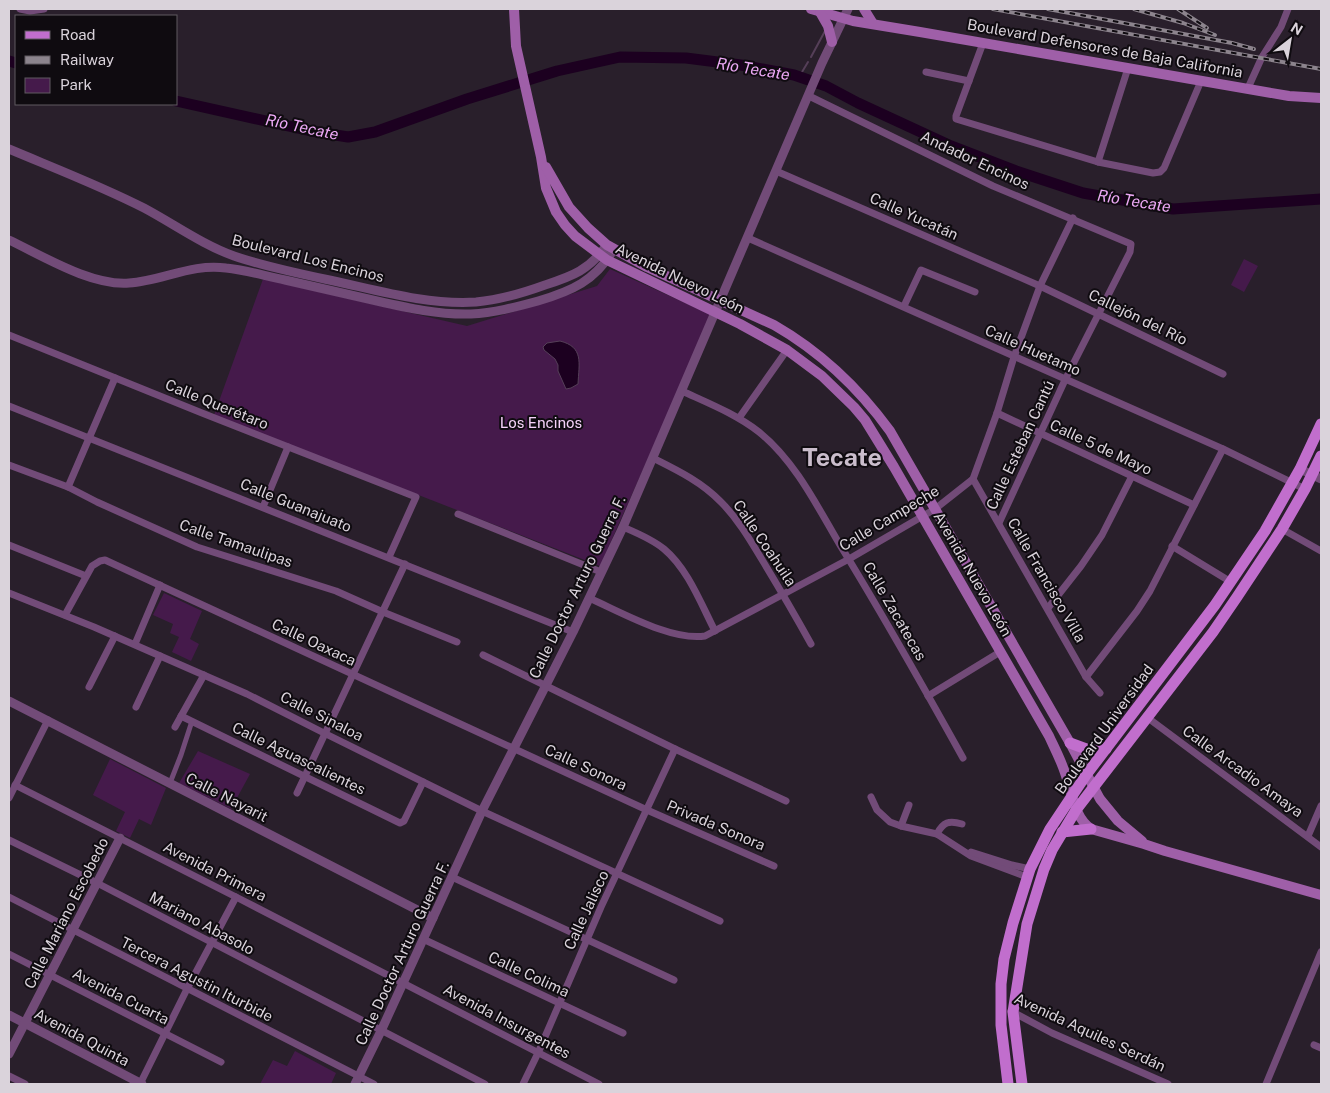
<svg xmlns="http://www.w3.org/2000/svg" width="1330" height="1093" viewBox="0 0 1330 1093" font-family="'Public Sans',sans-serif">
	<style>
		.green { fill: #451a4b }
		.water { fill: #1c0020; stroke: #553f58 }
		.lines { fill: none; stroke-linecap: round; stroke-linejoin: round }
		.stream { stroke: #553f58; stroke-width: 2 }
		.river { stroke: #1c0020; stroke-width: 11 }
		.pedestrian { stroke: #724b78; stroke-width: 5 }
		.minor { stroke: #724b78; stroke-width: 7 }
		.tertiary { stroke: #724b78; stroke-width: 9 }
		.secondary { stroke: #9f5fa8; stroke-width: 10 }
		.primary { stroke: #c16ecd; stroke-width: 11 }
		.rail-casing { stroke: #8c848d; stroke-width: 4 }
		.rail { stroke: #0f0b10; stroke-width: 2; stroke-dasharray: 5.5; stroke-linecap: butt }
		.labels { text-anchor: middle; dominant-baseline: central; stroke-width: 4; stroke-linejoin: round; paint-order: stroke }
		.street-label { font-size: 15px; fill: #dad3db; stroke: #0f0b10 }
		.park-label { font-size: 15px; fill: #f5d2f9; stroke: #0f0b10 }
		.water-label { font-size: 16px; font-style: italic; fill: #eca8f5; stroke: #0f0b10 }
		.town-label { font-size: 25px; font-weight: bold; fill: #cabdcc; stroke: #0f0b10 }
	</style>
	<rect width="100%" height="100%" fill="#291f2b"/>
	<g class="green">
		<polygon points="1244,259 1258,266 1244,292 1231,285"/>
		<polygon points="610,269 712,315 600,566 214,415 263,279 467,326 597,286"/>
		<polygon points="164,593 202,611 190,639 199,644 191,661 172,652 179,637 170,633 173,624 153,615"/>
		<polygon points="198,751 250,774 231,809 179,783"/>
		<polygon points="110,759 166,788 151,825 139,819 130,838 116,831 125,812 93,795"/>
		<polygon points="295,1051 336,1073 331,1084 260,1084 273,1060 287,1066"/>
	</g>
	<path class="water" d="M560 341C584 347 579 363 578 384L571 388 566 389 558 371V365L555 359 544 350 543 347 547 343Z"/>
	<g class="lines">
		<g class="stream">
			<polyline points="811,57 825,31"/>
			<polyline points="799,77 808,62"/>
		</g>
		<g class="river">
			<polyline points="9,61 16,63"/>
			<polyline points="176,101 311,131 348,137 375,132 467,99 557,71 620,57 686,58 741,65 794,75 826,86 858,103 951,146 1016,171 1083,193 1173,209 1321,199"/>
		</g>
		<polyline class="pedestrian" points="170,783 181,755 192,721"/>
		<g class="minor">
			<polyline points="20,9 30,11 44,9"/>
			<polyline points="983,43 956,116 956,119 1098,162 1153,173 1160,172 1164,168 1201,81"/>
			<polyline points="926,72 969,81"/>
			<polyline points="1248,88 1262,57 1281,27 1288,9"/>
			<polyline points="809,96 993,186 1131,244 1130,252 1065,380 999,523"/>
			<polyline points="1098,162 1128,68"/>
			<polyline points="776,171 1040,286 1223,374"/>
			<polyline points="748,238 1223,449 1305,489"/>
			<polyline points="904,306 921,270 975,292"/>
			<polyline points="9,335 202,413 416,497 389,557"/>
			<path d="M682 391C708 403 736 414 759 432 795 461 817 506 840 545 883 615 923 686 963 758"/>
			<polyline points="9,406 573,632"/>
			<polyline points="997,413 1194,505"/>
			<polyline points="739,418 787,350"/>
			<path d="M653 458C677 470 702 482 721 502 737 518 749 538 761 558 778 586 795 615 811 644"/>
			<polyline points="9,465 68,487 97,502 197,547 336,591 383,612 457,642"/>
			<polyline points="973,479 1086,677 1100,693"/>
			<polyline points="68,487 115,378"/>
			<polyline points="263,507 288,447"/>
			<polyline points="458,514 601,572"/>
			<path d="M623 527C637 533 652 539 664 549 688 569 701 604 715 631"/>
			<polyline points="1282,529 1321,551"/>
			<polyline points="9,545 86,576"/>
			<polyline points="1172,546 1231,582"/>
			<polyline points="9,593 94,627 247,694 326,734 482,811 720,921"/>
			<path d="M589 598C621 612 671 641 705 636L849 559 935 509 973 479 997 413 1014 357 1040 286 1073 218"/>
			<polyline points="1048,608 1081,566 1102,535 1132,476"/>
			<polyline points="65,615 92,566 100,561 105,560 647,810 774,866"/>
			<polyline points="135,644 160,585"/>
			<polyline points="483,655 675,749 786,801"/>
			<polyline points="1086,677 1137,611 1150,591 1223,449"/>
			<polyline points="89,687 115,636"/>
			<polyline points="928,696 1000,652"/>
			<polyline points="136,707 160,656"/>
			<polyline points="181,716 400,823 404,821 423,782"/>
			<polyline points="1148,718 1321,847"/>
			<polyline points="175,727 204,675"/>
			<polyline points="15,785 236,897 599,1084"/>
			<polyline points="297,793 405,564"/>
			<polyline points="871,797 877,810 890,822 901,826 937,834 971,856 1027,877"/>
			<polyline points="9,798 48,720"/>
			<polyline points="901,826 909,805"/>
			<path d="M937 834C943 822 949 820 962 824"/>
			<polyline points="1308,836 1321,806"/>
			<polyline points="9,840 97,883 485,1084"/>
			<polyline points="971,852 1012,865 1030,869"/>
			<polyline points="452,877 674,980"/>
			<polyline points="9,897 374,1084"/>
			<polyline points="423,939 623,1033"/>
			<polyline points="9,954 221,1062"/>
			<polyline points="1011,1011 1052,1033 1168,1084"/>
			<polyline points="1314,1045 1321,1048"/>
			<polyline points="9,1076 25,1084"/>
			<polyline points="140,1084 187,989 236,897"/>
			<polyline points="523,1084 538,1053 601,907 675,749"/>
			<polyline points="1266,1084 1321,952"/>
		</g>
		<g class="tertiary">
			<path d="M9 149C54 168 101 186 144 208 174 224 203 245 234 256 266 267 301 274 334 281 380 291 428 305 476 302 499 300 523 293 545 285 573 276 589 270 607 245"/>
			<path d="M9 240C43 256 91 286 129 283 162 281 192 263 226 268 246 270 265 276 285 280 316 287 347 294 377 301 408 308 439 315 471 314 494 313 516 307 538 301 572 291 595 281 614 249"/>
			<polyline points="1300,469 1321,479"/>
			<polyline points="9,701 433,918"/>
			<polyline points="9,1015 142,1084"/>
			<polyline points="9,1054 120,838"/>
			<polyline points="355,1084 381,1031 482,811 573,632 623,527 822,63 848,9"/>
		</g>
		<g class="secondary">
			<path d="M514 9 516 46 541 157 546 188 556 212 565 225 575 236 607 260 740 324 787 350 822 376 854 407 865 420 894 467 1049 736C1055 749 1062 762 1066 776 1073 795 1074 817 1091 829L1144 844 1165 851 1321 895"/>
			<polyline points="811,9 853,21 920,32 1289,96 1321,98"/>
			<polyline points="864,9 872,22"/>
			<polyline points="820,12 828,26 832,42"/>
			<path d="M546 167 569 207 588 228 607 245 647 267 774 325C821 352 858 387 890 431L1070 743 1100 799 1118 821 1142 841"/>
		</g>
		<g class="primary">
			<polyline points="1070,743 1089,750 1106,749"/>
			<polyline points="1062,832 1091,829"/>
			<polyline points="1008,1084 1001,1025 1001,984 1004,959 1013,923 1030,869 1050,829 1086,775 1215,605 1265,531 1300,469 1321,424"/>
			<polyline points="1022,1084 1013,1012 1027,924 1044,869 1052,850 1076,810 1213,632 1237,597 1282,529 1305,489 1321,456"/>
		</g>
		<g class="rail-casing">
			<g id="rail">
				<polyline points="993,9 1321,69"/>
				<polyline points="1048,9 1232,43 1254,49"/>
				<polyline points="1134,9 1183,23 1215,35"/>
				<polyline points="1178,9 1207,28"/>
			</g>
		</g>
		<use href="#rail" class="rail"/>
	</g>
	<g class="labels">
		<g class="street-label">
			<text transform="translate(1105 48) rotate(10)">Boulevard Defensores de Baja California</text>
			<text transform="translate(975 160) rotate(25)">Andador Encinos</text>
			<text transform="translate(914 216) rotate(24)">Calle Yucatán</text>
			<text transform="translate(308 258) rotate(14)">Boulevard Los Encinos</text>
			<text transform="translate(680 278) rotate(26)">Avenida Nuevo León</text>
			<text transform="translate(1138 317) rotate(26)">Callejón del Río</text>
			<text transform="translate(1033 350) rotate(24)">Calle Huetamo</text>
			<text transform="translate(217 404) rotate(22)">Calle Querétaro</text>
			<text transform="translate(1020 445) rotate(-65)">Calle Esteban Cantú</text>
			<text transform="translate(1101 447) rotate(25)">Calle 5 de Mayo</text>
			<text transform="translate(296 505) rotate(22)">Calle Guanajuato</text>
			<text transform="translate(889 518) rotate(-31)">Calle Campeche</text>
			<text transform="translate(236 543) rotate(19)">Calle Tamaulipas</text>
			<text transform="translate(765 543) rotate(56)">Calle Coahuila</text>
			<text transform="translate(973 574) rotate(60)">Avenida Nuevo León</text>
			<text transform="translate(1047 580) rotate(60)">Calle Francisco Villa</text>
			<text transform="translate(577 587) rotate(-64)">Calle Doctor Arturo Guerra F.</text>
			<text transform="translate(895 611) rotate(60)">Calle Zacatecas</text>
			<text transform="translate(314 642) rotate(25)">Calle Oaxaca</text>
			<text transform="translate(322 716) rotate(27)">Calle Sinaloa</text>
			<text transform="translate(1104 729) rotate(-54)">Boulevard Universidad</text>
			<text transform="translate(299 758) rotate(26)">Calle Aguascalientes</text>
			<text transform="translate(586 767) rotate(25)">Calle Sonora</text>
			<text transform="translate(1243 771) rotate(36)">Calle Arcadio Amaya</text>
			<text transform="translate(227 797) rotate(27)">Calle Nayarit</text>
			<text transform="translate(716 825) rotate(23)">Privada Sonora</text>
			<text transform="translate(215 871) rotate(27)">Avenida Primera</text>
			<text transform="translate(586 910) rotate(-65)">Calle Jalisco</text>
			<text transform="translate(66 913) rotate(-63)">Calle Mariano Escobedo</text>
			<text transform="translate(202 923) rotate(28)">Mariano Abasolo</text>
			<text transform="translate(402 953) rotate(-65)">Calle Doctor Arturo Guerra F.</text>
			<text transform="translate(529 974) rotate(25)">Calle Colima</text>
			<text transform="translate(197 979) rotate(27)">Tercera Agustin Iturbide</text>
			<text transform="translate(121 996) rotate(27)">Avenida Cuarta</text>
			<text transform="translate(507 1021) rotate(28)">Avenida Insurgentes</text>
			<text transform="translate(1090 1032) rotate(25)">Avenida Aquiles Serdán</text>
			<text transform="translate(82 1037) rotate(28)">Avenida Quinta</text>
		</g>
		<g class="park-label">
			<text x="541" y="422">Los Encinos</text>
		</g>
		<g class="water-label">
			<text transform="translate(753 69) rotate(9)">Río Tecate</text>
			<text transform="translate(302 127) rotate(12)">Río Tecate</text>
			<text transform="translate(1134 201) rotate(9)">Río Tecate</text>
		</g>
		<g class="town-label">
			<text x="842" y="457">Tecate</text>
		</g>
	</g>
	<rect width="1330" height="1093" fill="none" stroke="#dad3db" stroke-width="20"/>
	<rect x="15" y="15" width="162" height="90" fill="#0f0b10" stroke="#605b61"/>
	<rect x="25" y="31" width="25" height="8" fill="#c16ecd" stroke="#605b61"/>
	<text x="60" y="40" font-size="15" fill="#dad3db">Road</text>
	<rect x="25" y="56" width="25" height="8" fill="#8c848d" stroke="#605b61"/>
	<text x="60" y="65" font-size="15" fill="#dad3db">Railway</text>
	<rect x="25" y="78" width="25" height="15" fill="#451a4b" stroke="#605b61"/>
	<text x="60" y="90" font-size="15" fill="#dad3db">Park</text>
	<g transform="translate(1290 40) rotate(31)" stroke="#0f0b10" stroke-width="4" paint-order="stroke">
	<path d="M0-4L9 19L0 12L-9 19Z" fill="#dad3db"/>
	<text y="-8" font-size="14" font-weight="bold" text-anchor="middle" fill="#dad3db">N</text>
	</g>
</svg>
